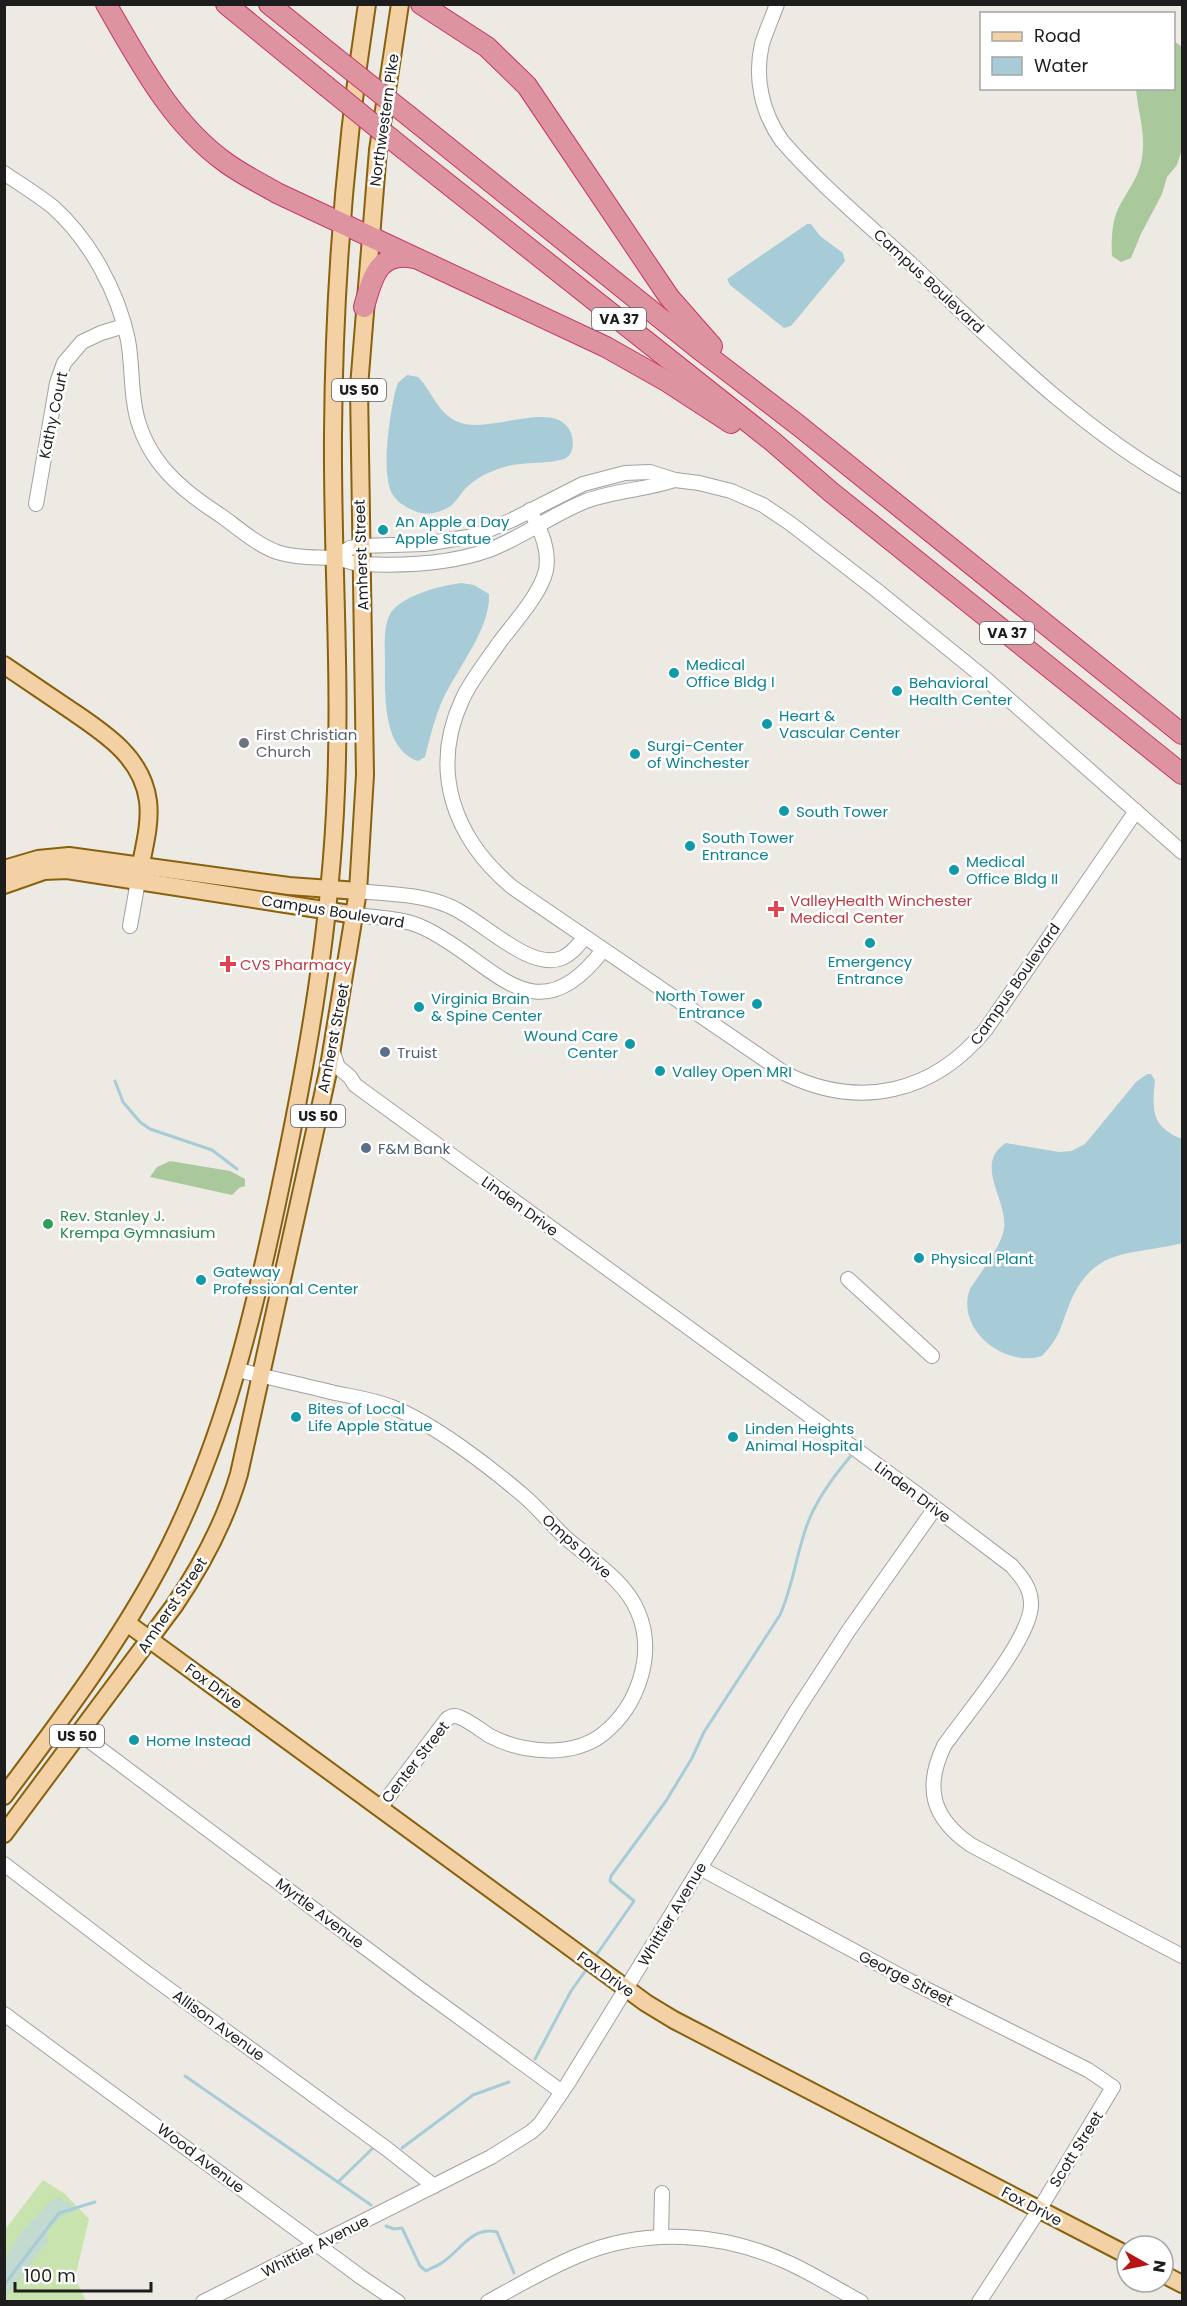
<svg xmlns="http://www.w3.org/2000/svg" width="1187" height="2306" viewBox="0 0 1187 2306" font-family="Poppins,sans-serif">
	<style>
		.grass { fill: #c8e3ae }
		.forest { fill: #a9c99d }
		.wetland { fill: #c2dacf }
		.water { fill: #a8ccd7 }
		.lines { fill: none; stroke-linecap: round; stroke-linejoin: round }
		.stream { stroke: #a8ccd7; stroke-width: 3 }
		.minor-casing { stroke: #a1a1a1; stroke-width: 16 }
		.major-casing { stroke: #88610e; stroke-width: 20 }
		.highway-casing { stroke: #c83566; stroke-width: 22 }
		.minor { stroke: #fff; stroke-width: 14 }
		.major { stroke: #f3d1a4; stroke-width: 16 }
		.highway { stroke: #de93a0; stroke-width: 20 }
		.highway-bridge-casing { stroke: #c83566; stroke-width: 22; stroke-linecap: butt }
		.highway-bridge { stroke: #de93a0; stroke-width: 20 }
		.culture-dot { fill: #0f9aa8; stroke: #fff; stroke-width: 2 }
		.worship-dot { fill: #6b7280; stroke: #fff; stroke-width: 2 }
		.health-dot { fill: #e0444e; stroke: #fff; stroke-width: 2 }
		.service-dot { fill: #5c6f8a; stroke: #fff; stroke-width: 2 }
		.leisure-dot { fill: #2e9e5b; stroke: #fff; stroke-width: 2 }
		.labels { text-anchor: middle; dominant-baseline: central; stroke-width: 5; stroke-linejoin: round; paint-order: stroke }
		.shield { fill: #fff; stroke: #616161; stroke-width: 1.5 }
		.shield-label { font-size: 14px; font-weight: bold; fill: #1d1d1d }
		.street-label { font-size: 15px; fill: #1d1d1d; stroke: #fff }
		.culture-label { font-size: 15px; fill: #0d838f; stroke: #fff; text-anchor: start }
		.worship-label { font-size: 15px; fill: #5b616d; stroke: #fff; text-anchor: start }
		.health-label { font-size: 15px; fill: #be3a42; stroke: #fff; text-anchor: start }
		.service-label { font-size: 15px; fill: #4e5e75; stroke: #fff; text-anchor: start }
		.leisure-label { font-size: 15px; fill: #27864d; stroke: #fff; text-anchor: start }
	</style>
	<rect width="100%" height="100%" fill="#edeae4"/>
	<polygon class="grass" points="43,2180 65,2194 89,2219 75,2278 86,2301 5,2301 4,2231"/>
	<g class="forest">
		<path d="M1174 41 1182 47V149L1177 165 1167 177 1162 194 1141 234 1131 258 1121 262 1112 256C1111 241 1112 222 1118 209 1126 192 1139 178 1142 158 1146 132 1138 114 1136 89L1174 88Z"/>
		<polygon points="170,1161 230,1171 245,1179 245,1186 239,1188 232,1195 150,1177 157,1167"/>
	</g>
	<polygon class="wetland" points="59,2197 64,2202 69,2202 75,2211 60,2217 47,2232 48,2241 5,2298 5,2259 21,2232 52,2200"/>
	<g class="water">
		<polygon points="807,224 811,224 820,236 843,253 845,261 791,326 784,328 730,285 727,279"/>
		<path d="M407 375 418 377C432 391 437 412 456 421 487 437 556 396 571 433 574 441 574 453 566 458 555 464 523 462 508 466 493 470 479 476 468 486 461 492 457 502 449 507 439 513 426 516 415 511 407 508 397 502 393 495 380 475 390 415 395 392L398 383Z"/>
		<path d="M462 583 474 585 489 594C491 628 457 669 443 699 435 717 430 737 425 757L418 761C382 749 385 693 385 662 385 648 383 630 389 616 398 596 442 585 462 583Z"/>
		<path d="M1147 1074H1151L1155 1080C1152 1111 1151 1126 1182 1139V1243C1133 1256 1094 1245 1070 1303 1060 1326 1062 1335 1042 1356 1004 1368 955 1329 970 1289 980 1273 998 1251 1003 1233 1012 1204 971 1165 1006 1143L1059 1152 1071 1151 1085 1144 1136 1082Z"/>
	</g>
	<g class="lines">
		<g class="stream">
			<polyline points="115,1081 123,1102 140,1122 150,1129 212,1150 237,1169"/>
			<path d="M597 1954 634 1901 610 1881 611 1876 666 1801 692 1758 704 1732 780 1615C793 1586 796 1555 807 1525 816 1500 833 1477 850 1457"/>
			<polyline points="535,2059 571,1991 586,1970"/>
			<polyline points="185,2076 371,2205"/>
			<polyline points="402,2148 473,2095 509,2082"/>
			<polyline points="338,2182 373,2148"/>
			<path d="M386 2226 394 2229 402 2228 420 2266 426 2271C431 2268 438 2266 443 2262 461 2250 472 2226 497 2232L514 2273"/>
			<polyline points="4,2285 59,2213 95,2202"/>
		</g>
		<g class="minor-casing">
			<g id="minor">
				<path d="M777 4C772 18 766 31 762 44 754 78 762 113 782 141 821 186 868 224 911 264 996 344 1080 429 1182 486"/>
				<path d="M4 173C20 184 38 195 53 207 90 240 118 292 128 340 133 367 130 395 138 421 151 465 183 491 220 515 237 527 257 545 277 552 295 558 313 557 331 558 342 558 352 564 362 564 403 566 450 564 489 550 523 537 553 514 586 501 615 490 646 490 675 480"/>
				<polyline points="36,504 57,383 64,363 82,342 101,333 124,326"/>
				<path d="M530 510C540 530 550 548 546 570 541 594 513 624 499 643 486 662 471 680 462 700 429 772 455 839 512 887L786 1074C860 1110 934 1093 986 1029L1136 811"/>
				<polyline points="334,558 350,548 361,546 424,544 474,536 512,520 583,484 625,473 650,472 675,480 699,483 731,491 763,505 791,524 875,589 987,680 1182,852"/>
				<path d="M358 891C388 894 421 894 449 906 480 918 529 972 562 958 572 954 578 945 585 937"/>
				<path d="M356 915C378 918 403 918 424 928 493 960 534 1041 603 950"/>
				<polyline points="130,926 138,881"/>
				<path d="M332 1050 338 1067 350 1077 355 1085 913 1491 1012 1566C1021 1577 1030 1586 1031 1602 1034 1636 965 1715 944 1746 924 1788 932 1818 971 1845L1182 1956"/>
				<polyline points="848,1279 932,1356"/>
				<path d="M238 1370C270 1378 303 1385 335 1393 354 1397 374 1400 392 1407 433 1423 490 1467 524 1496 539 1509 551 1524 566 1538 590 1559 625 1580 638 1612 656 1654 638 1706 603 1734 572 1758 523 1753 490 1736 480 1730 470 1721 459 1717 454 1715 451 1716 447 1719L380 1808"/>
				<polyline points="79,1733 419,1988 562,2092"/>
				<polyline points="4,1864 140,1968 387,2149 434,2186"/>
				<polyline points="700,1868 908,1980 1088,2070 1113,2087 1039,2210 979,2302"/>
				<polyline points="4,2014 361,2277 398,2302"/>
				<polyline points="661,2237 662,2193"/>
				<polyline points="203,2302 491,2157 531,2132 540,2124 568,2083 797,1710 849,1630 935,1508"/>
				<path d="M488 2302C517 2286 546 2269 577 2256 645 2227 722 2232 789 2263 813 2274 837 2289 861 2302"/>
			</g>
		</g>
		<g class="major-casing">
			<g id="major">
				<path d="M4 665C25 679 45 693 66 707 101 731 142 755 148 801 151 825 143 851 139 874"/>
				<polyline points="4,869 38,859 69,856 289,886 358,891"/>
				<polyline points="4,885 44,871 67,870 356,915"/>
				<polyline points="127,1623 646,2003 674,2020 1127,2255"/>
				<path d="M4 1796C60 1721 117 1646 161 1563 223 1445 253 1318 280 1189 308 1057 331 925 336 790 341 672 332 553 333 434 334 290 345 146 367 4"/>
				<path d="M4 1834 174 1606C202 1565 225 1522 239 1474L328 1072 358 891 365 775 359 387 378 150 400 4"/>
				<polyline points="1163,2274 1182,2284"/>
			</g>
		</g>
		<g class="highway-casing">
			<g id="highway">
				<path d="M106 4C139 61 171 123 225 162 241 174 260 183 277 193L606 347 668 382 731 423"/>
				<polyline points="226,4 326,86"/>
				<polyline points="269,4 332,55"/>
				<polyline points="421,4 487,47 527,86 669,297 712,346"/>
				<polyline points="410,117 695,346 798,425 1182,734"/>
				<polyline points="405,150 772,441 831,492 1182,774"/>
				<path d="M364 307C372 279 378 250 414 258"/>
			</g>
		</g>
		<use href="#minor" class="minor"/>
		<use href="#major" class="major"/>
		<use href="#highway" class="highway"/>
		<g class="highway-bridge-casing">
			<g id="highway-bridge">
				<polyline points="332,55 410,117"/>
				<polyline points="326,86 405,150"/>
			</g>
		</g>
		<use href="#highway-bridge" class="highway-bridge"/>
	</g>
	<g class="culture-dot">
		<circle cx="383" cy="530" r="6"/>
		<circle cx="674" cy="673" r="6"/>
		<circle cx="897" cy="691" r="6"/>
		<circle cx="767" cy="724" r="6"/>
		<circle cx="635" cy="754" r="6"/>
		<circle cx="784" cy="811" r="6"/>
		<circle cx="690" cy="846" r="6"/>
		<circle cx="954" cy="870" r="6"/>
		<circle cx="870" cy="943" r="6"/>
		<circle cx="757" cy="1004" r="6"/>
		<circle cx="419" cy="1007" r="6"/>
		<circle cx="630" cy="1044" r="6"/>
		<circle cx="660" cy="1071" r="6"/>
		<circle cx="919" cy="1258" r="6"/>
		<circle cx="201" cy="1280" r="6"/>
		<circle cx="296" cy="1417" r="6"/>
		<circle cx="733" cy="1437" r="6"/>
		<circle cx="134" cy="1740" r="6"/>
	</g>
	<circle class="worship-dot" cx="244" cy="743" r="6"/>
	<g class="health-dot">
		<path d="M773 900h6v6h6v6h-6v6h-6v-6h-6v-6h6z"/>
		<path d="M225 955h6v6h6v6h-6v6h-6v-6h-6v-6h6z"/>
	</g>
	<g class="service-dot">
		<circle cx="385" cy="1052" r="6"/>
		<circle cx="366" cy="1148" r="6"/>
	</g>
	<circle class="leisure-dot" cx="48" cy="1224" r="6"/>
	<g class="labels">
		<g class="shield">
			<rect x="592" y="308" width="54" height="22" rx="4.5"/>
			<rect x="332" y="379" width="54" height="22" rx="4.5"/>
			<rect x="980" y="622" width="54" height="22" rx="4.5"/>
			<rect x="291" y="1105" width="54" height="22" rx="4.5"/>
			<rect x="50" y="1725" width="54" height="22" rx="4.5"/>
		</g>
		<g class="shield-label">
			<text x="619" y="319">VA 37</text>
			<text x="359" y="390">US 50</text>
			<text x="1007" y="633">VA 37</text>
			<text x="318" y="1116">US 50</text>
			<text x="77" y="1736">US 50</text>
		</g>
		<g class="street-label">
			<text transform="translate(384 120) rotate(-82)">Northwestern Pike</text>
			<text transform="translate(929 281) rotate(43)">Campus Boulevard</text>
			<text transform="translate(53 415) rotate(-78)">Kathy Court</text>
			<text transform="translate(361 555) rotate(-92)">Amherst Street</text>
			<text transform="translate(333 911) rotate(9)">Campus Boulevard</text>
			<text transform="translate(1015 984) rotate(-55)">Campus Boulevard</text>
			<text transform="translate(333 1038) rotate(-79)">Amherst Street</text>
			<text transform="translate(520 1206) rotate(36)">Linden Drive</text>
			<text transform="translate(913 1492) rotate(37)">Linden Drive</text>
			<text transform="translate(577 1546) rotate(42)">Omps Drive</text>
			<text transform="translate(172 1605) rotate(-56)">Amherst Street</text>
			<text transform="translate(214 1686) rotate(36)">Fox Drive</text>
			<text transform="translate(415 1762) rotate(-52)">Center Street</text>
			<text transform="translate(320 1913) rotate(37)">Myrtle Avenue</text>
			<text transform="translate(672 1914) rotate(-59)">Whittier Avenue</text>
			<text transform="translate(606 1974) rotate(36)">Fox Drive</text>
			<text transform="translate(906 1978) rotate(27)">George Street</text>
			<text transform="translate(219 2025) rotate(36)">Allison Avenue</text>
			<text transform="translate(1076 2149) rotate(-58)">Scott Street</text>
			<text transform="translate(201 2158) rotate(37)">Wood Avenue</text>
			<text transform="translate(1032 2206) rotate(28)">Fox Drive</text>
			<text transform="translate(315 2246) rotate(-27)">Whittier Avenue</text>
		</g>
		<g class="culture-label">
			<text x="395" y="521">An Apple a Day<tspan x="395" dy="17">Apple Statue</tspan></text>
			<text x="686" y="664">Medical<tspan x="686" dy="17">Office Bldg I</tspan></text>
			<text x="909" y="682">Behavioral<tspan x="909" dy="17">Health Center</tspan></text>
			<text x="779" y="715">Heart &amp;<tspan x="779" dy="17">Vascular Center</tspan></text>
			<text x="647" y="745">Surgi-Center<tspan x="647" dy="17">of Winchester</tspan></text>
			<text x="796" y="811">South Tower</text>
			<text x="702" y="837">South Tower<tspan x="702" dy="17">Entrance</tspan></text>
			<text x="966" y="861">Medical<tspan x="966" dy="17">Office Bldg II</tspan></text>
			<text x="870" y="961" text-anchor="middle">Emergency<tspan x="870" dy="17">Entrance</tspan></text>
			<text x="745" y="995" text-anchor="end">North Tower<tspan x="745" dy="17">Entrance</tspan></text>
			<text x="431" y="998">Virginia Brain<tspan x="431" dy="17">&amp; Spine Center</tspan></text>
			<text x="618" y="1035" text-anchor="end">Wound Care<tspan x="618" dy="17">Center</tspan></text>
			<text x="672" y="1071">Valley Open MRI</text>
			<text x="931" y="1258">Physical Plant</text>
			<text x="213" y="1271">Gateway<tspan x="213" dy="17">Professional Center</tspan></text>
			<text x="308" y="1408">Bites of Local<tspan x="308" dy="17">Life Apple Statue</tspan></text>
			<text x="745" y="1428">Linden Heights<tspan x="745" dy="17">Animal Hospital</tspan></text>
			<text x="146" y="1740">Home Instead</text>
		</g>
		<g class="worship-label">
			<text x="256" y="734">First Christian<tspan x="256" dy="17">Church</tspan></text>
		</g>
		<g class="health-label">
			<text x="790" y="900">ValleyHealth Winchester<tspan x="790" dy="17">Medical Center</tspan></text>
			<text x="240" y="964">CVS Pharmacy</text>
		</g>
		<g class="service-label">
			<text x="397" y="1052">Truist</text>
			<text x="378" y="1148">F&amp;M Bank</text>
		</g>
		<g class="leisure-label">
			<text x="60" y="1215">Rev. Stanley J.<tspan x="60" dy="17">Krempa Gymnasium</tspan></text>
		</g>
	</g>
	<rect width="1187" height="2306" fill="none" stroke="#1d1d1d" stroke-width="12"/>
	<rect x="980" y="12" width="195" height="78" fill="#ffffff" stroke="#a5a5a5" stroke-width="1.5"/>
	<rect x="992" y="32" width="30" height="9" fill="#f3d1a4" stroke="#a5a5a5" stroke-width="1.5"/>
	<text x="1034" y="42" font-size="18" fill="#1d1d1d">Road</text>
	<rect x="992" y="57" width="30" height="18" fill="#a8ccd7" stroke="#a5a5a5" stroke-width="1.5"/>
	<text x="1034" y="72" font-size="18" fill="#1d1d1d">Water</text>
	<g transform="translate(1145 2264) rotate(99)"><circle r="28" fill="#ffffff" stroke="#a5a5a5" stroke-width="1.5"/>
	<path d="M0-4.5L10 22L0 15L-10 22Z" fill="#b71413"/>
	<text y="-9" font-size="16" font-weight="bold" text-anchor="middle" fill="#1d1d1d">N</text>
	</g>
	<path d="M15 2282v9h136v-9" fill="none" stroke="#1d1d1d" stroke-width="3"/>
	<text x="24" y="2282" font-size="18" fill="#1d1d1d" stroke="#ffffff" stroke-width="4.5" paint-order="stroke">100 m</text>
</svg>
